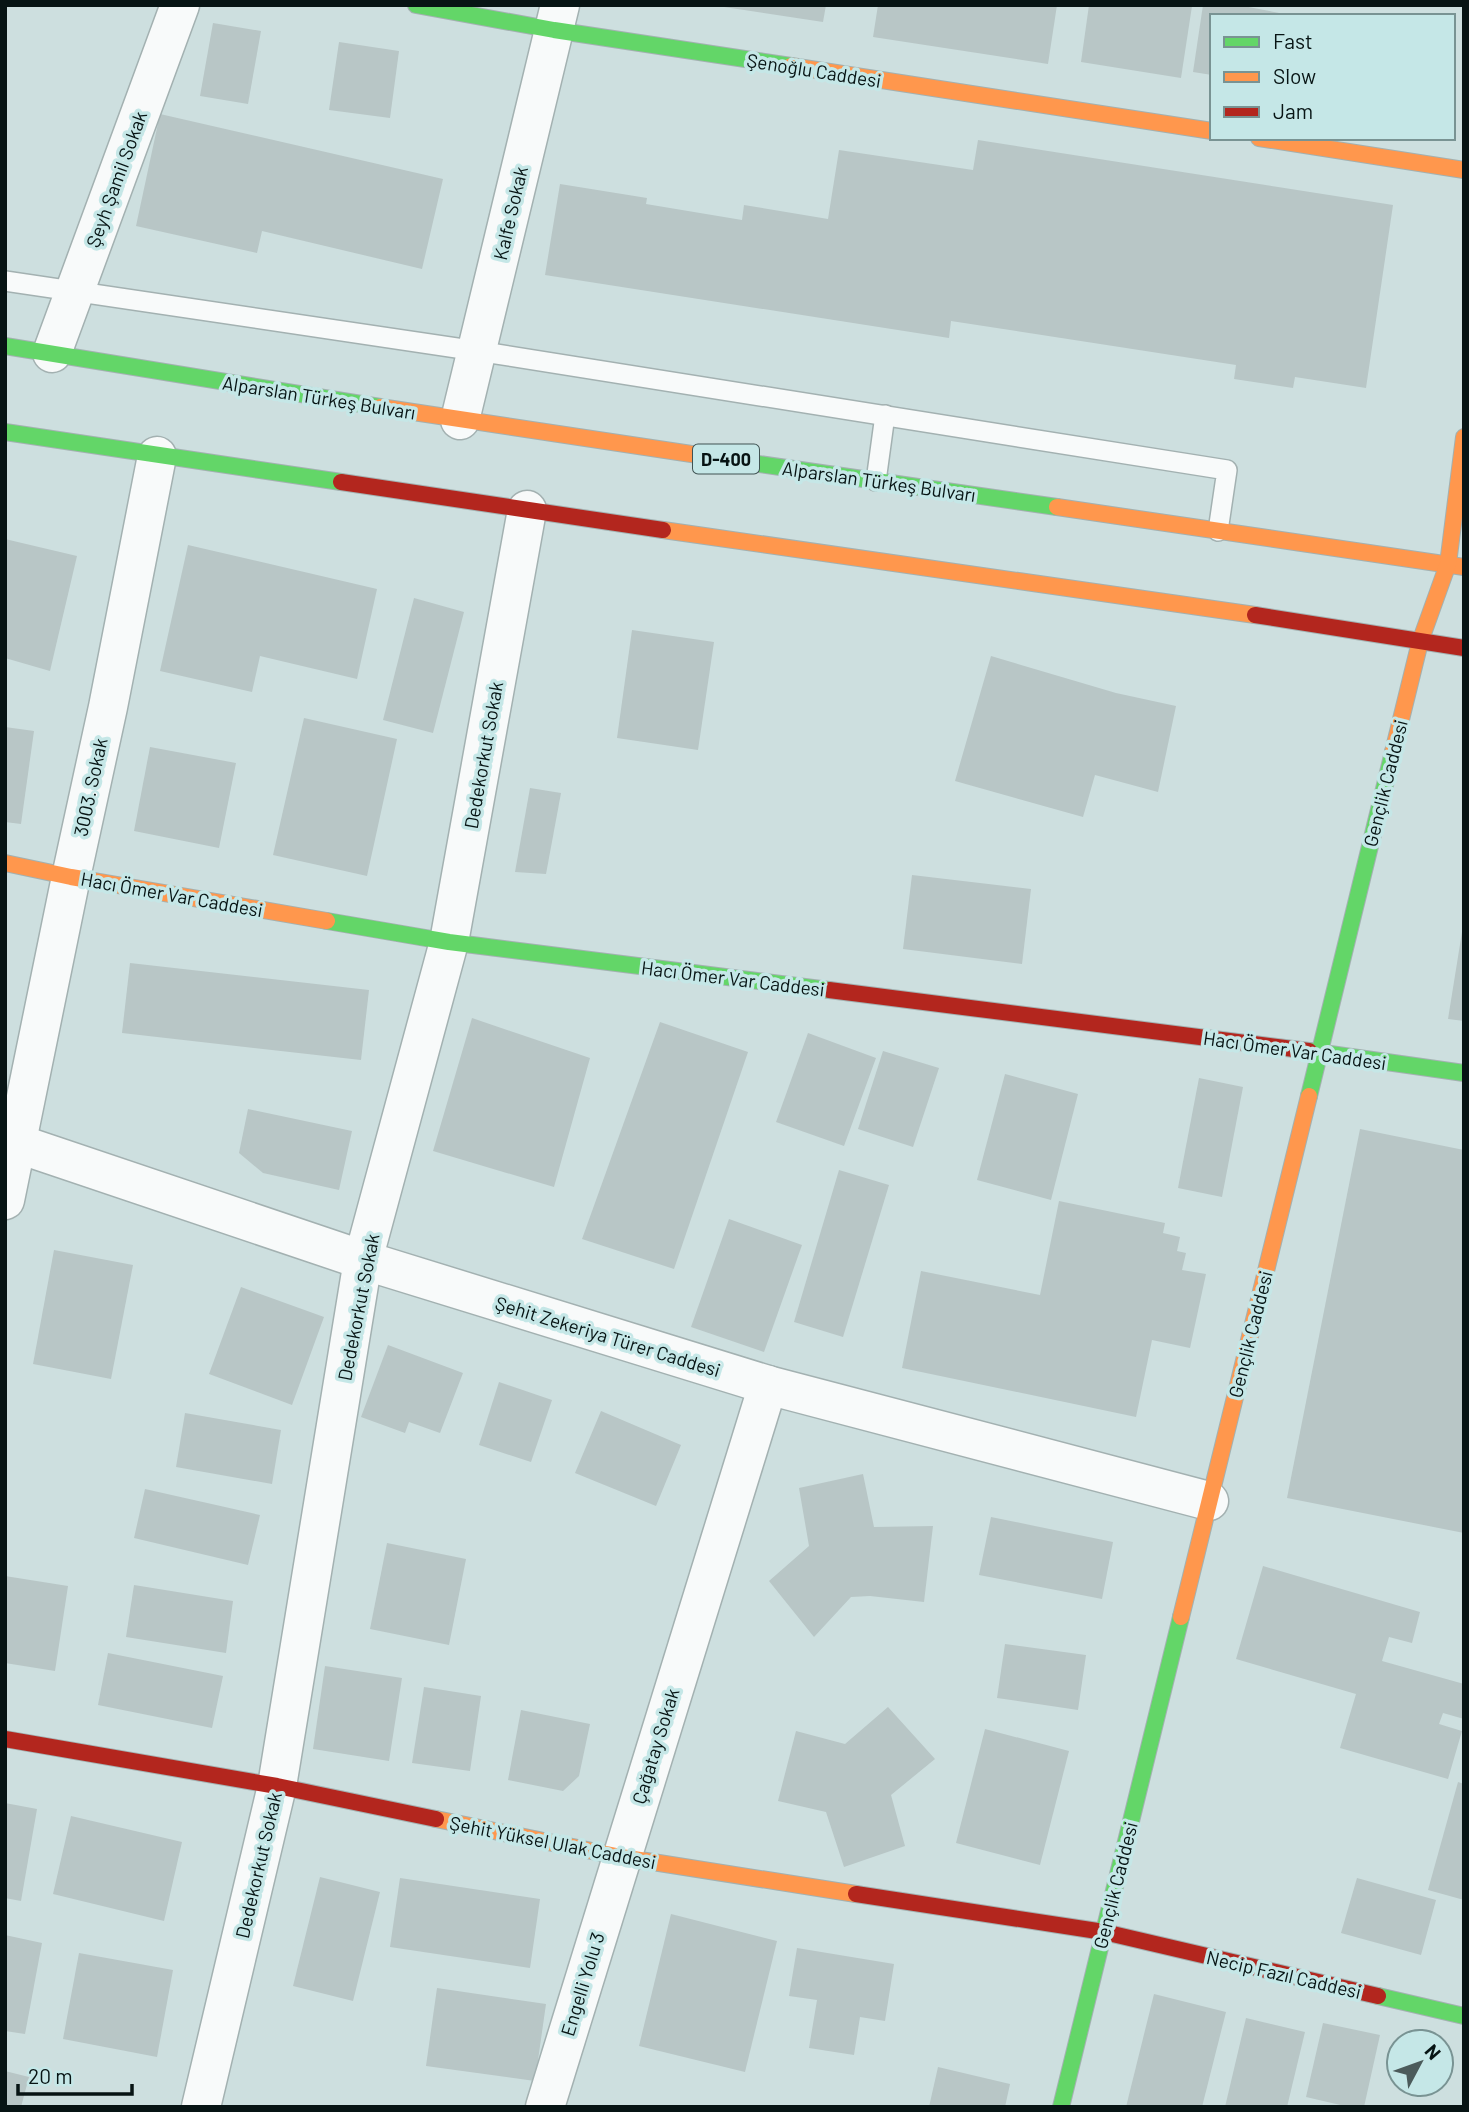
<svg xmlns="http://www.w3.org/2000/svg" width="1469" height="2112" viewBox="0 0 1469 2112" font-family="Barlow,sans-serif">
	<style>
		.building { fill: #b8c6c6 }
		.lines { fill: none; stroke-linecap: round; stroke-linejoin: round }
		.lane-casing { stroke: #a3b1b1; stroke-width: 22 }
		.street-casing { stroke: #a3b1b1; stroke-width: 41 }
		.fast-casing { stroke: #a3b1b1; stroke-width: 18 }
		.slow-casing { stroke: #a3b1b1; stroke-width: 18 }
		.jam-casing { stroke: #a3b1b1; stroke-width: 18 }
		.lane { stroke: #f8fafa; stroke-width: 19 }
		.street { stroke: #f8fafa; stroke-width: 38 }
		.fast { stroke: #63d668; stroke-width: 16 }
		.slow { stroke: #ff974d; stroke-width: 16 }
		.jam { stroke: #b3261e; stroke-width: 16 }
		.labels { text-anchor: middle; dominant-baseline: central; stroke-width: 7; stroke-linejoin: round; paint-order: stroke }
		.shield { fill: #c5e7e7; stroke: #405353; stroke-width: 2 }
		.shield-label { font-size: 18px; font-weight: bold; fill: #071414 }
		.street-label { font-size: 19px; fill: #071414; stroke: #c5e7e7 }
	</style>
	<rect width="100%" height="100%" fill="#cddfdf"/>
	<g class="building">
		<polygon points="724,5 826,5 823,22 724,7"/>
		<polygon points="878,5 1057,5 1048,64 873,37"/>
		<polygon points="1089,5 1192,6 1181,78 1081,62"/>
		<polygon points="1203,5 1238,5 1295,16 1212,16 1212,75 1193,72"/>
		<polygon points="213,23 261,31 248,104 200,96"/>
		<polygon points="339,42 399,51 390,118 329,110"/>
		<polygon points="160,114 443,179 422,269 262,231 257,253 136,226"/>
		<polygon points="978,140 1393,205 1366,388 1295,377 1293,388 1234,379 1236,365 951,321 949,338 545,275 560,184 647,198 646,204 742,220 744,205 828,219 839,150 973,170"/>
		<polygon points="5,539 77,556 50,671 5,658"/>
		<polygon points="188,545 377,589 357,679 260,656 252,692 160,671"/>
		<polygon points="414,598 464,612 433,733 383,720"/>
		<polygon points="632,630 714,642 698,750 617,738"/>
		<polygon points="991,656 1116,693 1176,706 1158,792 1095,775 1083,817 955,781"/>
		<polygon points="304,718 397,739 367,876 273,855"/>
		<polygon points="5,727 34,731 21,824 5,822"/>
		<polygon points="150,747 236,763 219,848 134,831"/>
		<polygon points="530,788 561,793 546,874 515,872"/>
		<polygon points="912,875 1031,889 1022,964 903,949"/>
		<polygon points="1462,932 1464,932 1464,1021 1448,1019"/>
		<polygon points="130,963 369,990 361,1060 122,1033"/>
		<polygon points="472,1018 590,1058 554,1187 433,1151"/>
		<polygon points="660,1022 748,1052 674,1269 582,1239"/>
		<polygon points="808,1033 876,1058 844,1146 776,1122"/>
		<polygon points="883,1051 939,1068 913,1147 858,1129"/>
		<polygon points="1005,1074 1078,1094 1051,1200 977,1180"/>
		<polygon points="1199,1078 1243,1087 1222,1197 1178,1188"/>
		<polygon points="248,1109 352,1131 339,1190 263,1173 239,1153"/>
		<polygon points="1360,1129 1464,1150 1464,1533 1287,1498"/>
		<polygon points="839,1170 889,1185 843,1337 794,1322"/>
		<polygon points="1059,1201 1165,1223 1163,1233 1180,1237 1177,1251 1186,1253 1182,1270 1206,1274 1190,1348 1152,1340 1136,1417 902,1368 921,1271 1040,1295"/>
		<polygon points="729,1219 802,1245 764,1352 691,1327"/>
		<polygon points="54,1250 133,1265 111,1379 33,1364"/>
		<polygon points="241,1287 324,1317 292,1405 209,1374"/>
		<polygon points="388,1345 463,1373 440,1433 409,1422 405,1433 361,1417"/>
		<polygon points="499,1382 552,1400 531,1462 479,1445"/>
		<polygon points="601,1411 681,1445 656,1506 575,1473"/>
		<polygon points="185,1413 281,1430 272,1484 176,1467"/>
		<polygon points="863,1474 874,1527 933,1526 924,1602 870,1596 851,1597 814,1637 769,1581 809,1546 799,1488"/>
		<polygon points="145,1489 260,1515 248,1565 134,1538"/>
		<polygon points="991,1517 1113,1542 1102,1599 979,1575"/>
		<polygon points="387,1543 466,1559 449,1645 370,1629"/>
		<polygon points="1263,1566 1420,1612 1412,1643 1389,1637 1382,1661 1464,1684 1464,1719 1443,1713 1439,1724 1462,1731 1448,1779 1340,1748 1356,1694 1236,1659"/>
		<polygon points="5,1576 68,1586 55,1671 5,1663"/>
		<polygon points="134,1585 233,1601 226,1653 126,1637"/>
		<polygon points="1005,1644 1086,1655 1078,1710 997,1698"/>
		<polygon points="108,1653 223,1676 212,1728 98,1705"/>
		<polygon points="325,1666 402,1678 389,1761 313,1749"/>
		<polygon points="424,1687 481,1696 470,1771 412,1763"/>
		<polygon points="888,1707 935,1759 891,1795 905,1846 844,1867 826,1812 778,1801 796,1731 845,1744"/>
		<polygon points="521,1710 590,1724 579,1776 563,1791 508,1780"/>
		<polygon points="985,1729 1069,1751 1040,1865 956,1843"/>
		<polygon points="1458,1782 1464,1784 1464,1900 1428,1890"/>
		<polygon points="5,1803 37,1809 21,1901 5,1898"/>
		<polygon points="71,1816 182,1842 164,1921 53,1894"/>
		<polygon points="320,1877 380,1892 353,2001 293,1986"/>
		<polygon points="400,1878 540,1899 530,1968 390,1947"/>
		<polygon points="1357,1878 1436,1900 1421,1955 1341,1933"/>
		<polygon points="671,1914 777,1941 745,2072 639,2046"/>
		<polygon points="5,1935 42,1943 25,2034 5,2031"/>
		<polygon points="797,1948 894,1964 885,2021 860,2017 854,2055 809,2048 817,2000 789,1996"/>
		<polygon points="79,1953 173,1970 157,2057 63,2039"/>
		<polygon points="437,1988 546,2004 535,2081 426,2066"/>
		<polygon points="1154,1994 1226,2012 1202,2107 1126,2107"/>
		<polygon points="1246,2018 1305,2032 1287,2107 1225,2107"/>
		<polygon points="1323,2023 1380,2035 1364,2107 1349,2107 1306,2097"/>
		<polygon points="938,2067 1010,2084 1005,2107 929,2107"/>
		<polygon points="5,2071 29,2077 21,2107 5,2107"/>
	</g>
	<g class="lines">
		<g class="lane-casing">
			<g id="lane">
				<polyline points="5,281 477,351 1227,470 1218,531"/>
				<polyline points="876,481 885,415"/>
			</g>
		</g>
		<g class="street-casing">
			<g id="street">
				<polyline points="52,353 180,5"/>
				<polyline points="460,420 560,5"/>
				<polyline points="16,1143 363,1260 768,1385 1209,1501"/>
				<polyline points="5,1200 71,877 108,707 157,456"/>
				<polyline points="201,2107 277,1786 363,1260 449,942 527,510"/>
				<polyline points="545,2107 768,1385"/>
			</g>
		</g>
		<g class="fast-casing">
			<g id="fast">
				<polyline points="416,5 554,30 791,66"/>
				<polyline points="5,346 380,407"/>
				<polyline points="5,432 341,482"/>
				<polyline points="738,461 1057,507"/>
				<polyline points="327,921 449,942 829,990"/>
				<polyline points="1309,1051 1464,1073"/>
				<polyline points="1309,1096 1393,752"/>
				<polyline points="1378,1996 1464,2016"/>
				<polyline points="1061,2107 1181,1617"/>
			</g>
		</g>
		<g class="slow-casing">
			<g id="slow">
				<polyline points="791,66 1212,131"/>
				<polyline points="1259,138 1464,170"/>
				<polyline points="380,407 738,461"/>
				<polyline points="1057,507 1464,567"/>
				<polyline points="663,530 1255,615"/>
				<polyline points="1393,752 1420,642 1448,564 1464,437"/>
				<polyline points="5,863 71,877 327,921"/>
				<polyline points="1181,1617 1309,1096"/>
				<polyline points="436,1819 621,1857 856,1894"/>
			</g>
		</g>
		<g class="jam-casing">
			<g id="jam">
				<polyline points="341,482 663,530"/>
				<polyline points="1255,615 1464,648"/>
				<polyline points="829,990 1309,1051"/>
				<polyline points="5,1739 277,1786 436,1819"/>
				<polyline points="856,1894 1104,1932 1378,1996"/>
			</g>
		</g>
		<use href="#lane" class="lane"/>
		<use href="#street" class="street"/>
		<use href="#fast" class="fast"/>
		<use href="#slow" class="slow"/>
		<use href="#jam" class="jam"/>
	</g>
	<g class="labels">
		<rect class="shield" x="693" y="444.5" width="66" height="29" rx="5"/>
		<g class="shield-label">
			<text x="726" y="459">D-400</text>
		</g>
		<g class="street-label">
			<text transform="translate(814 70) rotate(9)">Şenoğlu Caddesi</text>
			<text transform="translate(116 179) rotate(-70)">Şeyh Şamil Sokak</text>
			<text transform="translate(510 213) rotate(-77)">Kalfe Sokak</text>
			<text transform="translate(319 397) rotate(9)">Alparslan Türkeş Bulvarı</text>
			<text transform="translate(879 481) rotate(8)">Alparslan Türkeş Bulvarı</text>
			<text transform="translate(483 755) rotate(-80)">Dedekorkut Sokak</text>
			<text transform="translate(1385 783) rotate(-76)">Gençlik Caddesi</text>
			<text transform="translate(90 787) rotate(-78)">3003. Sokak</text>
			<text transform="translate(172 894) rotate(10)">Hacı Ömer Var Caddesi</text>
			<text transform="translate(733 978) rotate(7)">Hacı Ömer Var Caddesi</text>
			<text transform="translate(1295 1050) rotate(8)">Hacı Ömer Var Caddesi</text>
			<text transform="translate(358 1307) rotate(-79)">Dedekorkut Sokak</text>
			<text transform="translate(1250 1334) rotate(-76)">Gençlik Caddesi</text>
			<text transform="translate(608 1336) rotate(17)">Şehit Zekeriya Türer Caddesi</text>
			<text transform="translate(655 1746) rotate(-73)">Çağatay Sokak</text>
			<text transform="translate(553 1842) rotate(11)">Şehit Yüksel Ulak Caddesi</text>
			<text transform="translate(258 1865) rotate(-77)">Dedekorkut Sokak</text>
			<text transform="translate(1115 1885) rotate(-76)">Gençlik Caddesi</text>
			<text transform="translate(1284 1974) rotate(13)">Necip Fazıl Caddesi</text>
			<text transform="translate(582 1984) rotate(-73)">Engelli Yolu 3</text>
		</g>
	</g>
	<rect width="1469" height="2112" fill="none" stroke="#071414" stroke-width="14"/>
	<rect x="1210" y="14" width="245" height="126" fill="#c5e7e7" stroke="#799393" stroke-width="2"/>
	<rect x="1224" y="37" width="35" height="10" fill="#63d668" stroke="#799393" stroke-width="2"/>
	<text x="1273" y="49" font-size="21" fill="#071414">Fast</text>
	<rect x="1224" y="72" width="35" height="10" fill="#ff974d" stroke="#799393" stroke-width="2"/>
	<text x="1273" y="84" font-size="21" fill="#071414">Slow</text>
	<rect x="1224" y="107" width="35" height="10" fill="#b3261e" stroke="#799393" stroke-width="2"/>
	<text x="1273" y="119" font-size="21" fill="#071414">Jam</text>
	<g transform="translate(1420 2063) rotate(49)"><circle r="33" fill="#c5e7e7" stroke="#799393" stroke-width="2"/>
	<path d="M0-5L12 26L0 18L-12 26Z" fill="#4c5b5b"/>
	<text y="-10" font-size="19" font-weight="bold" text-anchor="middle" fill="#071414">N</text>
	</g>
	<path d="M18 2084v10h114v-10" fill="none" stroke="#071414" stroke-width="3.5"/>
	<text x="28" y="2084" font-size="21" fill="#071414" stroke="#c5e7e7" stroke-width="5" paint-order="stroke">20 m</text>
</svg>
